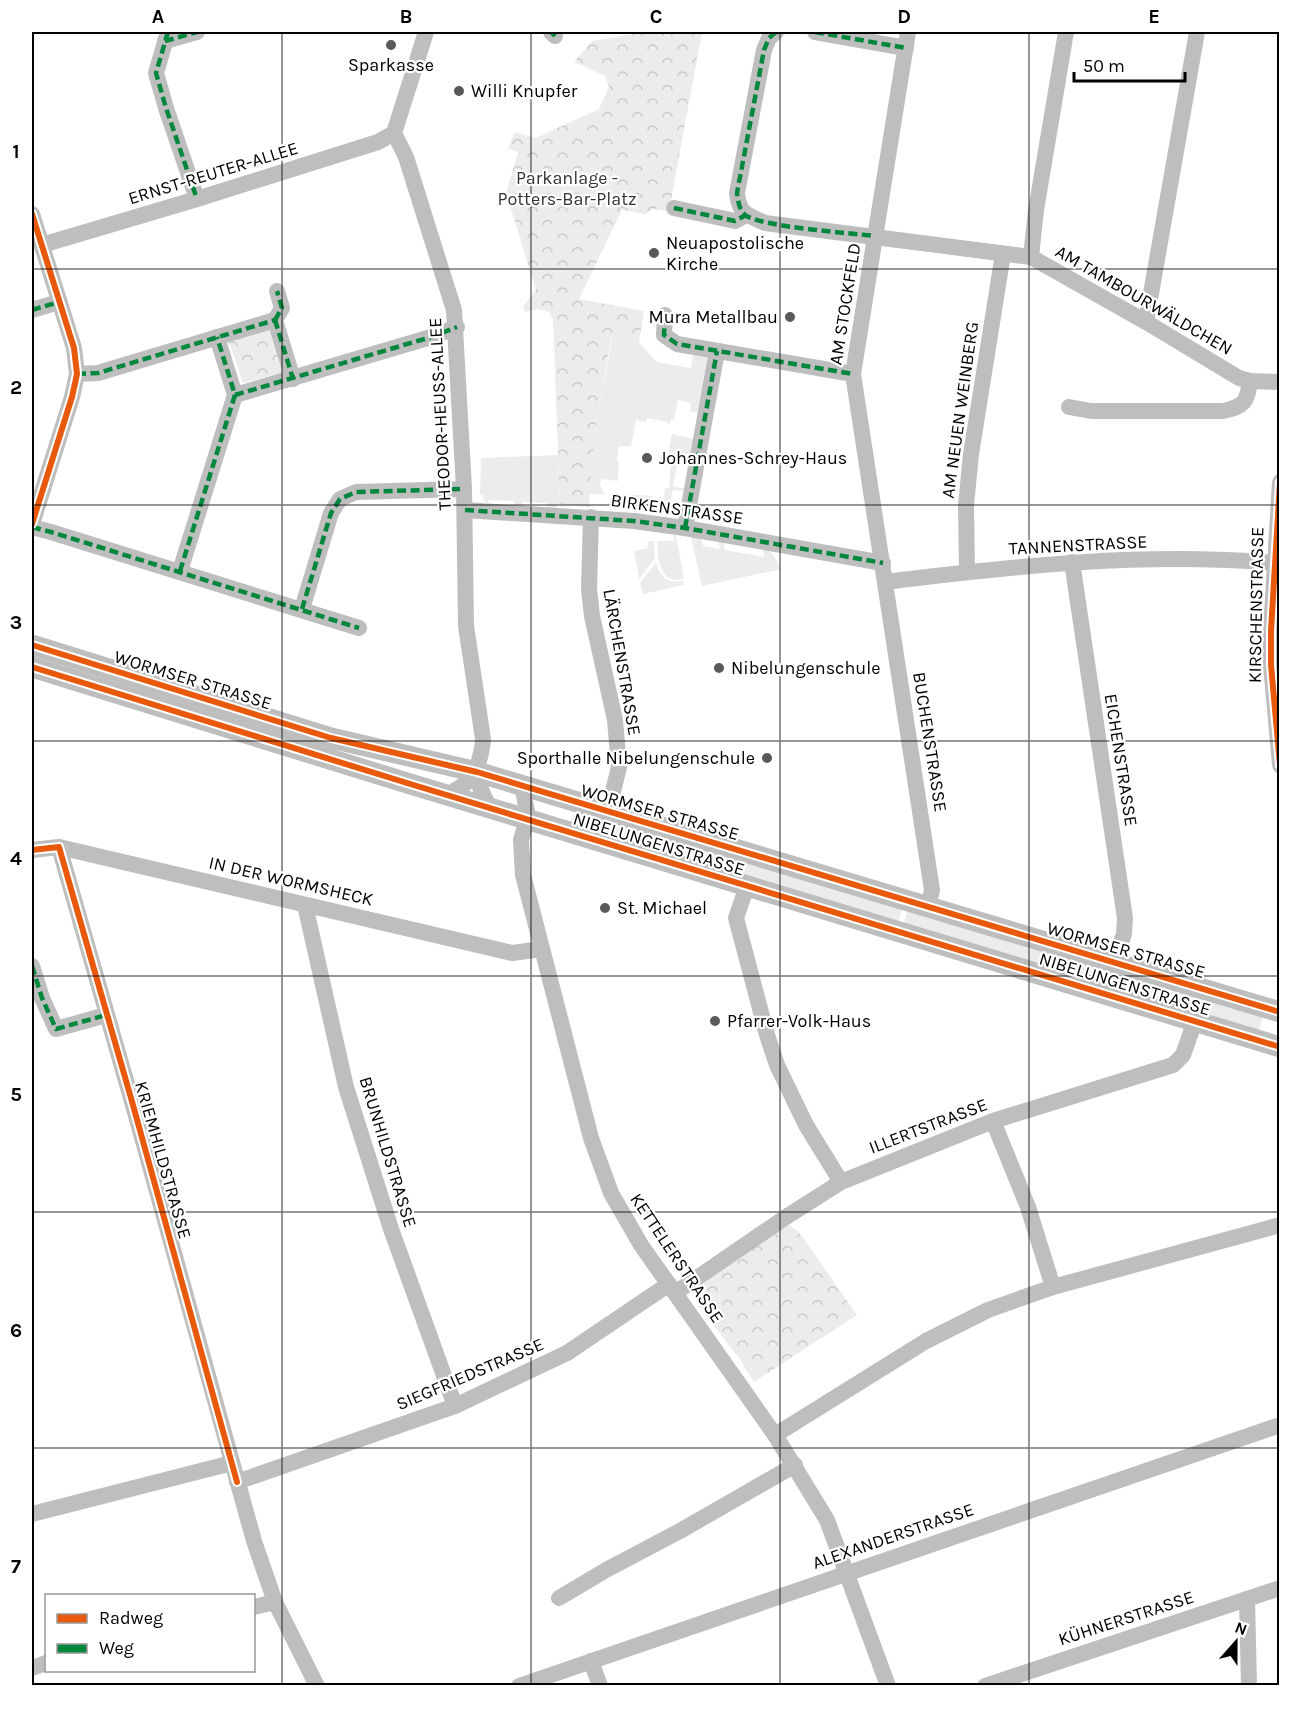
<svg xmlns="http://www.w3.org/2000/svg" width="1311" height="1717" viewBox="0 0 1311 1717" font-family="Karla,sans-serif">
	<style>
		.grass { fill: #ececec }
		.park { fill: url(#park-crowns) }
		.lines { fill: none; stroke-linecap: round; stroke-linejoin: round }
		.minor { stroke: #bebebe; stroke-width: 16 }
		.tertiary { stroke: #bebebe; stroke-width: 21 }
		.quiet { stroke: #00873e; stroke-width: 4.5; stroke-dasharray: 9 4.5; stroke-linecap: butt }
		.cycleway-casing { stroke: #fff; stroke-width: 10 }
		.cycleway { stroke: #e8590c; stroke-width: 6 }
		.grid { fill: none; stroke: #000; stroke-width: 1.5; stroke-opacity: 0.55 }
		.poi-dot { fill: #595959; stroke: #fff; stroke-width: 2 }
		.labels { text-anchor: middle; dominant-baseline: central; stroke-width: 4.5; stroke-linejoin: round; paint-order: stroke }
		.poi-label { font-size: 18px; fill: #000; stroke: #fff; text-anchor: start }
		.street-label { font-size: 18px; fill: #000; stroke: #fff }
		.park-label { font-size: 18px; fill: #333; stroke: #fff }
		.neatline { fill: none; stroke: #000; stroke-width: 2 }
		.grid-label { font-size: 20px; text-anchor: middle; font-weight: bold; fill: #000 }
	</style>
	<defs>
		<pattern id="park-crowns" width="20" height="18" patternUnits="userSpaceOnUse" patternTransform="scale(1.5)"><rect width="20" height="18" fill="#ececec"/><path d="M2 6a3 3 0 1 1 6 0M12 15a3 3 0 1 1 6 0" fill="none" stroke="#c9c9c9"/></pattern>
	</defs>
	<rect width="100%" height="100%" fill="#fff"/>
	<g class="grass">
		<polygon points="612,338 639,343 657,362 691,368 693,354 706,356 709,359 699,413 690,412 691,405 690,403 678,400 674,420 671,420 669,425 667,422 647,418 646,422 636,420 631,446 619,446 617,461 619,462 618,481 601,479 600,487 602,487 604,495 590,494 595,431"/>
		<polygon points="672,434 694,439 690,461 672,458 673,455 668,454"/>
		<polygon points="558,455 560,504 557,504 556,509 547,509 547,503 522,502 522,507 514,507 514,501 488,500 488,504 483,500 483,495 480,495 481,458"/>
		<polygon points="671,465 677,466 673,486 686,489 685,491 673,490 670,506 682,509 680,513 623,508 624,494 652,496 652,502 663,504 665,488 669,488"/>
		<path d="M673 530H675L684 579C659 585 658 559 657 541H674Z"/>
		<polygon points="690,533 701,535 703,546 720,549 718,538 723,539 725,550 764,557 762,546 767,547 776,559 781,571 777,570 702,586"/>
		<polygon points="647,541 654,541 655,558 639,579 634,551 649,548"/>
		<path d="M656 563C660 577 668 584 683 581L684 585 643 594 640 583Z"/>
		<polygon points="574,812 623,828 658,830 719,848 711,871 569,827"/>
		<polygon points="730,851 904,904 896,927 723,875"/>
		<polygon points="909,905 1168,983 1161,1008 902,929"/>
		<polygon points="1174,984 1265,1011 1258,1032 1166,1009"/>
	</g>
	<g class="park">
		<polygon points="647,32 702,32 669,211 653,209 645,214 622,210 579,299 644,311 639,343 611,339 595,431 589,507 560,504 553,320 549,312 539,309 525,312 523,306 536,290 506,193 518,152 508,148 515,132 536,138 599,109 609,87 605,76 574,62 592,41"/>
		<polygon points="272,327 285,372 243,383 229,342"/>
		<polygon points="786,1223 799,1232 857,1315 754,1382 739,1358 697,1304 702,1285"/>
	</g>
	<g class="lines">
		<g class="minor">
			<polyline points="168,32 156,73 166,108 197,199"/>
			<path d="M426 32 394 133 406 157 454 310 464 489 466 626 483 739C483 750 478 761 477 772 477 784 484 797 490 808"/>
			<polyline points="551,32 555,36"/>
			<path d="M776 32 769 38 764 50 737 193C739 214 747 215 765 223L1031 257 1146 322 1239 378 1250 381 1280 382"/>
			<polyline points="815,32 906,48"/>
			<polyline points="908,32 853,374 932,890 928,907"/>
			<polyline points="165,41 197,32"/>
			<polyline points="674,208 735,221 746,215"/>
			<polyline points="32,214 74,348 77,374 72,397 32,524"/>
			<polyline points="42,245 197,199 378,142 394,133"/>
			<polyline points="1031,257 1036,210 1066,32"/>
			<polyline points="32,310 59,302"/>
			<polyline points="665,315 664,335 677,344 853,374"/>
			<polyline points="275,320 293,379"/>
			<polyline points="275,320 282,308 277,291"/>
			<polyline points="1146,322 1197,32"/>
			<polyline points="77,374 98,373 275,320"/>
			<polyline points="235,395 431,337 457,327"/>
			<path d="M1069 407 1091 411H1223C1244 406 1247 403 1250 381"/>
			<polyline points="1280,482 1271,631 1271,665 1280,765"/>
			<polyline points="465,510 634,521 685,528 883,563"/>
			<polyline points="591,517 589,589 592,616 615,720 619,767 608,812"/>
			<polyline points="32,527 51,532 359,628"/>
			<polyline points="685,528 717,351"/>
			<polyline points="1072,562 1125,918 1124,934 1114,962"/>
			<polyline points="180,571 235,395 217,337"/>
			<polyline points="967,572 966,505 971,454 1003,254"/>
			<path d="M885 582C1014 566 1144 552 1274 563"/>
			<polyline points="302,609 331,513 340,499 356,492 464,489"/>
			<polyline points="522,786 527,811 527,819 521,840 523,875 591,1138 611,1193 641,1245 775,1435 827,1520 888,1686"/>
			<polyline points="448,795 465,784 477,772"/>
			<polyline points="59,847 133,1105 254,1541 275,1602 317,1686"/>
			<polyline points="32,850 59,847 512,953 542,949"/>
			<polyline points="747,886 736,918 767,1035 777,1065 806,1125 841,1182"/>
			<polyline points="305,905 346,1087 391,1229 455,1406"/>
			<polyline points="32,966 42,998 56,1029 106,1015"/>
			<polyline points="993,1121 1028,1207 1053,1287"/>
			<polyline points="675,1293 786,1217 841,1182 993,1121 1173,1065 1183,1055 1195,1021"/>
			<polyline points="775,1435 926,1341 988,1310 1053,1287 1280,1225"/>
			<polyline points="237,1482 455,1406 567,1353 669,1284"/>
			<polyline points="32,1514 232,1463"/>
			<polyline points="559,1598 606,1570 680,1531 795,1465"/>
			<polyline points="1247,1599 1249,1686"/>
			<polyline points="254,1607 275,1602"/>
			<polyline points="591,1661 600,1686"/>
			<polyline points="32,1668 46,1663"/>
			<polyline points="519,1686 1280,1425"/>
			<polyline points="985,1686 1280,1588"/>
		</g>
		<g class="tertiary">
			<polyline points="32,645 331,738 477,772 1280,1012"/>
			<polyline points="32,667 407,783 1280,1047"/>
		</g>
		<g class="quiet">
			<polyline points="168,32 156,73 166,108 197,199"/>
			<polyline points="551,32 555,36"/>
			<path d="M776 32 769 38 764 50 737 193C738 201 739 209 745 215 761 227 850 233 875 236"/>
			<polyline points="815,32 906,48"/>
			<polyline points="165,41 197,32"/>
			<polyline points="674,208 735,221 746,215"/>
			<polyline points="32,310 59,302"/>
			<polyline points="665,315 664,335 677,344 853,374"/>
			<polyline points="275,320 293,379"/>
			<polyline points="275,320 282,308 277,291"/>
			<polyline points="77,374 98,373 275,320"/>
			<polyline points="235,395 431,337 457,327"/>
			<polyline points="465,510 634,521 685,528 883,563"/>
			<polyline points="32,527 51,532 359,628"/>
			<polyline points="685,528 717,351"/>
			<polyline points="180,571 235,395 217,337"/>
			<polyline points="302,609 331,513 340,499 356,492 464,489"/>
			<polyline points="32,966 42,998 56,1029 106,1015"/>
		</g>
		<g class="cycleway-casing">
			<g id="cycleway">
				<polyline points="32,214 74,348 77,374 72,397 32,524"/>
				<polyline points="1280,482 1271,631 1271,665 1280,765"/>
				<polyline points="32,645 331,738 477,772 1280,1012"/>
				<polyline points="32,667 407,783 1280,1047"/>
				<polyline points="32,850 59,847 133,1105 237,1482"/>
			</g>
		</g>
		<use href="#cycleway" class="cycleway"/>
	</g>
	<path class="grid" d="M282 32V1686M531 32V1686M780 32V1686M1029 32V1686M32 269H1280M32 505H1280M32 741H1280M32 976H1280M32 1212H1280M32 1448H1280"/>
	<g class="poi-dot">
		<circle cx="391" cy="45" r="6"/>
		<circle cx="459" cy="91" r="6"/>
		<circle cx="654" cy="253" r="6"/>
		<circle cx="790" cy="317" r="6"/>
		<circle cx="647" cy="458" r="6"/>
		<circle cx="719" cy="668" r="6"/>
		<circle cx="767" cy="758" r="6"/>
		<circle cx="605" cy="908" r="6"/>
		<circle cx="715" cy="1021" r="6"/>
	</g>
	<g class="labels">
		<g class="poi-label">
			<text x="391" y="65" text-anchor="middle">Sparkasse</text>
			<text x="471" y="91">Willi Knupfer</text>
			<text x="666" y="243">Neuapostolische<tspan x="666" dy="21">Kirche</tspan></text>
			<text x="778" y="317" text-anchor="end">Mura Metallbau</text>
			<text x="659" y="458">Johannes-Schrey-Haus</text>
			<text x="731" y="668">Nibelungenschule</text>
			<text x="755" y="758" text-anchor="end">Sporthalle Nibelungenschule</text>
			<text x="617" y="908">St. Michael</text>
			<text x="727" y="1021">Pfarrer-Volk-Haus</text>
		</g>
		<g class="street-label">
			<text transform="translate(213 173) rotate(-17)">ERNST-REUTER-ALLEE</text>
			<text transform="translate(1144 300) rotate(30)">AM TAMBOURWÄLDCHEN</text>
			<text transform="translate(845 304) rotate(-81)">AM STOCKFELD</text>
			<text transform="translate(960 410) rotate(-82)">AM NEUEN WEINBERG</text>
			<text transform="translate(440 414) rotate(-93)">THEODOR-HEUSS-ALLEE</text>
			<text transform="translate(677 509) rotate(8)">BIRKENSTRASSE</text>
			<text transform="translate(1078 545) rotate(-3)">TANNENSTRASSE</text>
			<text transform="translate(1256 605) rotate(-89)">KIRSCHENSTRASSE</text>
			<text transform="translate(622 662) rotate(80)">LÄRCHENSTRASSE</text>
			<text transform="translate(193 680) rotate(17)">WORMSER STRASSE</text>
			<text transform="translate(930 742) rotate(81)">BUCHENSTRASSE</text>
			<text transform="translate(1121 760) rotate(81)">EICHENSTRASSE</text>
			<text transform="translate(660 812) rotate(16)">WORMSER STRASSE</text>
			<text transform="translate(659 844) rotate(17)">NIBELUNGENSTRASSE</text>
			<text transform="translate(291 881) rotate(13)">IN DER WORMSHECK</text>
			<text transform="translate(1126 950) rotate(16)">WORMSER STRASSE</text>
			<text transform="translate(1125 984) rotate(17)">NIBELUNGENSTRASSE</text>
			<text transform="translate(928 1126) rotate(-21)">ILLERTSTRASSE</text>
			<text transform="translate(388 1152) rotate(73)">BRUNHILDSTRASSE</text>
			<text transform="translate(163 1160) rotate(74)">KRIEMHILDSTRASSE</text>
			<text transform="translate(677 1258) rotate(56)">KETTELERSTRASSE</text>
			<text transform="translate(470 1374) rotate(-23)">SIEGFRIEDSTRASSE</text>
			<text transform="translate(893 1536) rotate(-19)">ALEXANDERSTRASSE</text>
			<text transform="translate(1126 1618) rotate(-18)">KÜHNERSTRASSE</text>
		</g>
		<g class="park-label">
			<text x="567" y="178">Parkanlage -<tspan x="567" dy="21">Potters-Bar-Platz</tspan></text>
		</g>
	</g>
	<rect width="1311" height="1717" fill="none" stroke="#ffffff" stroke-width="66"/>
	<rect x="45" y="1594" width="210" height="78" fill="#ffffff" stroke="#999999" stroke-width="1.5"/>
	<rect x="57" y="1614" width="30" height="9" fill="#e8590c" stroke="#999999" stroke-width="1.5"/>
	<text x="99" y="1624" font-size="18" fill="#000000">Radweg</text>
	<rect x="57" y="1644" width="30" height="9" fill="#00873e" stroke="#999999" stroke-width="1.5"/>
	<text x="99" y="1654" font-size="18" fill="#000000">Weg</text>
	<g transform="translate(1236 1642) rotate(21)" stroke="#ffffff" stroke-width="4.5" paint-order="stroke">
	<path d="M0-4.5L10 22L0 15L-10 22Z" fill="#000000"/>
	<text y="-9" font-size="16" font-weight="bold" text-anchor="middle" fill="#000000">N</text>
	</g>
	<path d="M1074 72v9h111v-9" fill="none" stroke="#000000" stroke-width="3"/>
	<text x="1083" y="72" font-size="18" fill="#000000" stroke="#ffffff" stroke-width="4.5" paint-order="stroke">50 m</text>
	<rect x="33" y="33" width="1245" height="1651" class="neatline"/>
	<g class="grid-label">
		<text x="158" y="23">A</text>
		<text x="406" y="23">B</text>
		<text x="656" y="23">C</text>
		<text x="904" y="23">D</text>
		<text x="1154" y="23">E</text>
		<text x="16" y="158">1</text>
		<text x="16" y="394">2</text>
		<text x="16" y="629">3</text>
		<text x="16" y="865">4</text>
		<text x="16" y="1101">5</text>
		<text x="16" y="1337">6</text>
		<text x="16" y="1573">7</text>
	</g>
</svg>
